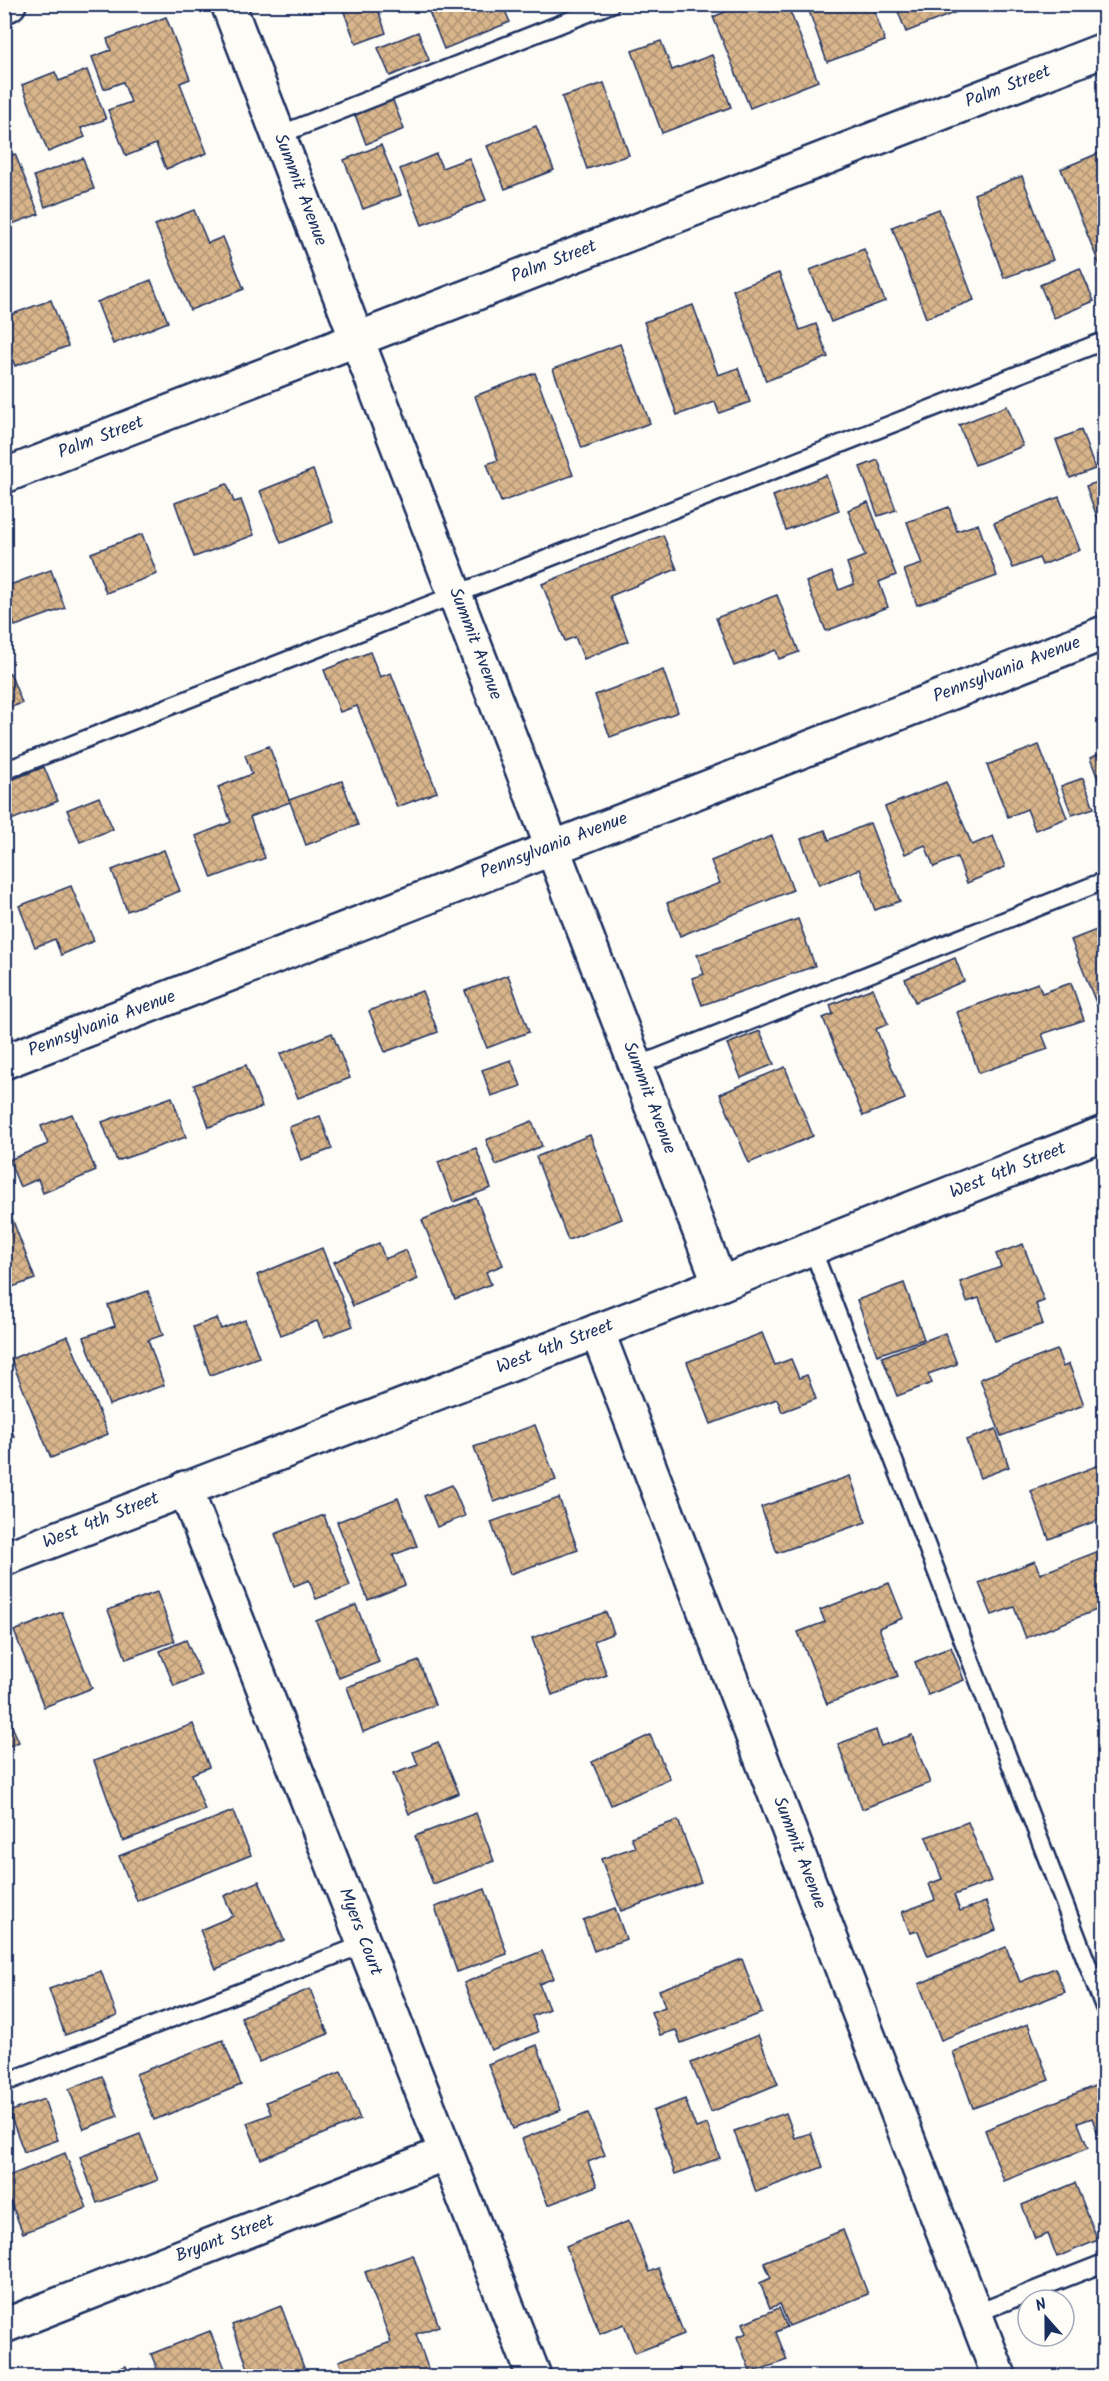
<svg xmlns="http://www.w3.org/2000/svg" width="1109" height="2381" viewBox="0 0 1109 2381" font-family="Kalam,sans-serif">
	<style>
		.building { fill: url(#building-cross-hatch); stroke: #1b2f5e; stroke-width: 1.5 }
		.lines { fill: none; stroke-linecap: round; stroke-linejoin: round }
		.lane-casing { stroke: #1b2f5e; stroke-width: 21 }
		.street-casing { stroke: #1b2f5e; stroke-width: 38 }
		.secondary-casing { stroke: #1b2f5e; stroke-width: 38 }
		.lane { stroke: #fdfcf7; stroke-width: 16 }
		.street { stroke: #fdfcf7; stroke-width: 33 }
		.secondary { stroke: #fdfcf7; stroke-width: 33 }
		.labels { text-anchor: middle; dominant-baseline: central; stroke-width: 5; stroke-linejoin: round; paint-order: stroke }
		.street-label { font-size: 18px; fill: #1b2f5e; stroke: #fdfcf7 }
	</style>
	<defs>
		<pattern id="building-cross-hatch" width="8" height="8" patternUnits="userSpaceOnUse" patternTransform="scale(1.5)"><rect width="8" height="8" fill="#d9b58b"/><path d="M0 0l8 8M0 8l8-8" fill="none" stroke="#af9475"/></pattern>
	</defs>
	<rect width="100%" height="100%" fill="#fdfcf7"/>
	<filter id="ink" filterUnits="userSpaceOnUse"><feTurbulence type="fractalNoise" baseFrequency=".0167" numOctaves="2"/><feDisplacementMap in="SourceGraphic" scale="12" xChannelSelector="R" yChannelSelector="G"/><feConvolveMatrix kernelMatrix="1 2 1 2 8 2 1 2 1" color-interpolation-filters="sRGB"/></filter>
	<g filter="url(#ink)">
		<g class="building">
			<polygon points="341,4 376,4 386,33 356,44"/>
			<polygon points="426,4 502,4 510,22 444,49"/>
			<polygon points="744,4 787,4 818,81 750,108 713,17"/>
			<polygon points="872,4 885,41 827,62 807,5"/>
			<polygon points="895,4 974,4 974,5 906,32"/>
			<polygon points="166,17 190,79 180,83 207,153 166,169 156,144 126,156 108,110 131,102 123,82 104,89 92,57 111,50 107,39"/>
			<polygon points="418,32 429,60 390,76 378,48"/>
			<polygon points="661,41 672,70 712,55 731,107 662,133 632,51"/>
			<polygon points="87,70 106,119 81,128 85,137 48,152 22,85 55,72 59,81"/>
			<polygon points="604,83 629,155 587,169 562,97"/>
			<polygon points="392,98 404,129 366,144 354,112"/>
			<polygon points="536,126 554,170 505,189 487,146"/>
			<polygon points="381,145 401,195 363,209 344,160"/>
			<polygon points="1104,151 1104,276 1061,169"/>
			<polygon points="15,154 39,214 4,227 4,158"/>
			<polygon points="436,154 442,168 469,158 486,200 422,225 400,169"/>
			<polygon points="83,158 94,189 45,207 34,176"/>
			<polygon points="1022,176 1053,260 1004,278 974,194"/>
			<polygon points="939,209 974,300 926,318 892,227"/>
			<polygon points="194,210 208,243 223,237 244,289 190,310 155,225"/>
			<polygon points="864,249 885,301 831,322 810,270"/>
			<polygon points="1080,268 1094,301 1054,318 1040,285"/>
			<polygon points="779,273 800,330 816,324 828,357 766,381 733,290"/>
			<polygon points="151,280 168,322 113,344 97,302"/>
			<polygon points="51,300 68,346 15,366 4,336 4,317"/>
			<polygon points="693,305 718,375 738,368 750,402 719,413 715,402 677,415 644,322"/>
			<polygon points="620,344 650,423 582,448 553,369"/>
			<polygon points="535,373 573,475 501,502 487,464 498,460 475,396"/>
			<polygon points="1007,406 1023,446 975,465 959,425"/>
			<polygon points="1081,430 1095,469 1070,478 1056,440"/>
			<polygon points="878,460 896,510 878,516 860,467"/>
			<polygon points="313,470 333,522 281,543 260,491"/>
			<polygon points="826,475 839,510 786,530 773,496"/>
			<polygon points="1104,480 1104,534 1103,534 1086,486"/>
			<polygon points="227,484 234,502 241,500 254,535 194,557 175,503"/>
			<polygon points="1059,497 1080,550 1042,565 1039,558 1013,568 994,523"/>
			<polygon points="868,502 896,575 879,582 888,607 826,631 806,582 832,572 839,590 854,584 847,563 865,556 848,510"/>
			<polygon points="949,507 957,531 978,524 997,576 917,605 904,570 922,564 907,522"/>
			<polygon points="142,534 157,574 106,593 91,553"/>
			<polygon points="663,535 677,569 610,596 628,641 584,659 575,637 565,641 542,584"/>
			<polygon points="51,570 65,608 15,626 4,597 4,587"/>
			<polygon points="777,595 799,652 779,659 776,650 734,666 716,618"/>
			<polygon points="370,652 380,677 391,673 437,792 397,807 357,706 340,712 324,670"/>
			<polygon points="663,670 678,712 610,737 595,695"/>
			<polygon points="10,673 22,703 4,710 4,675"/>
			<polygon points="1039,745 1067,818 1035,830 1027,809 1008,817 987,765"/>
			<polygon points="269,746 289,800 342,781 358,825 306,845 290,802 250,817 265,858 212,878 196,836 231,822 218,787 252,774 245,755"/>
			<polygon points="1104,752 1104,795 1090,758"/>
			<polygon points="44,767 58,801 4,823 4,783"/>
			<polygon points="1083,778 1094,808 1072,815 1061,786"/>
			<polygon points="946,782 972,845 993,836 1005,867 967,883 957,857 934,867 925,845 905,854 885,807"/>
			<polygon points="99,797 113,829 80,842 67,810"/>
			<polygon points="870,823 900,901 875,910 860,869 819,885 801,839 825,830 829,840"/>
			<polygon points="772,836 793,890 680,936 667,903 720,883 711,861"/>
			<polygon points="164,850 180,891 127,911 112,870"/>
			<polygon points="71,886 94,941 61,955 55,939 35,947 19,906"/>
			<polygon points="798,919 815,966 702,1005 692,978 704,974 697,955"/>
			<polygon points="1104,927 1104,1023 1071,940"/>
			<polygon points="4,937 11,957 4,960"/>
			<polygon points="955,958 964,981 915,1002 905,979"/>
			<polygon points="508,975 529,1032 487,1048 465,991"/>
			<polygon points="1038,983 1042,993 1071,983 1084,1020 1042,1034 1048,1049 979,1073 957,1012"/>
			<polygon points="873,988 888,1024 876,1029 905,1099 863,1116 823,1018 833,1014 830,1005"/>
			<polygon points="422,991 438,1032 385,1052 369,1011"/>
			<polygon points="760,1031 774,1064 741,1078 727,1044"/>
			<polygon points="332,1033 350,1078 298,1098 280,1054"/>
			<polygon points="511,1060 521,1086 491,1096 482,1070"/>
			<polygon points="246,1065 262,1107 209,1127 194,1085"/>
			<polygon points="785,1067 813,1136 749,1163 720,1094"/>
			<polygon points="172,1097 186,1137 117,1161 102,1122"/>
			<polygon points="72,1114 96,1171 43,1193 38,1179 20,1187 9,1160 48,1144 41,1126"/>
			<polygon points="320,1116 332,1149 301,1160 289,1127"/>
			<polygon points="532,1121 542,1146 496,1165 486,1140"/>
			<polygon points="590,1135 622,1219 568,1240 536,1157"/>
			<polygon points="476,1148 491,1188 453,1202 438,1162"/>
			<polygon points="4,1197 35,1279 4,1290"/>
			<polygon points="476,1198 503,1265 486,1272 491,1284 455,1299 422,1220"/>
			<polygon points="379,1243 385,1259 406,1250 418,1279 353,1306 334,1262"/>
			<polygon points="1023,1244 1044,1301 1036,1304 1043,1324 995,1341 979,1298 967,1302 960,1282 1001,1267 996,1254"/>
			<polygon points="322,1248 353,1326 324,1337 317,1321 281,1335 257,1275"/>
			<polygon points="904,1283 924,1339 877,1355 857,1300"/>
			<polygon points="148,1291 163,1335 148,1340 164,1385 109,1405 84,1337 115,1326 108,1305"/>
			<polygon points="217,1318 221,1329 245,1320 259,1357 210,1375 193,1327"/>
			<polygon points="762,1333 775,1365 791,1359 799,1378 807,1375 816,1399 782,1412 777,1399 711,1424 687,1362"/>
			<polygon points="945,1333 957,1364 928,1374 932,1383 897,1396 882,1357"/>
			<polygon points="68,1336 108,1434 51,1458 11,1359"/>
			<polygon points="1057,1350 1063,1367 1069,1364 1084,1405 1001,1436 980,1379"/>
			<polygon points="4,1412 14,1436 4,1440"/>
			<polygon points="535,1425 556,1480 494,1502 474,1447"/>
			<polygon points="996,1429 1009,1467 980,1478 966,1440"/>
			<polygon points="1104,1463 1104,1518 1049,1539 1031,1491"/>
			<polygon points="850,1476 866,1522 777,1553 761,1507"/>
			<polygon points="452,1485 465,1516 437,1527 424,1496"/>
			<polygon points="398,1498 417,1546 393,1555 405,1585 368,1600 337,1522"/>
			<polygon points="559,1498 578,1550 510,1574 491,1522"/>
			<polygon points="324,1515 350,1586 316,1599 309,1580 294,1586 275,1534"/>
			<polygon points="1104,1549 1104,1607 1026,1638 1014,1607 992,1615 979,1583 1035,1561 1040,1574"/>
			<polygon points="889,1583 903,1618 879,1628 898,1676 827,1704 798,1632 825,1622 820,1610"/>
			<polygon points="157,1592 175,1641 126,1659 108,1610"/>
			<polygon points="356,1605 379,1662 339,1678 316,1621"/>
			<polygon points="62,1612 92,1688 44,1707 14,1631"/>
			<polygon points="606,1612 614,1633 594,1641 607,1675 552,1695 532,1638"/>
			<polygon points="186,1640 201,1675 174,1686 160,1651"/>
			<polygon points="951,1647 964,1680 928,1695 915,1662"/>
			<polygon points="419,1661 435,1705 363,1732 347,1687"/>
			<polygon points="4,1708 19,1742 4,1748"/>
			<polygon points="193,1724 209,1767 192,1774 205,1810 123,1841 94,1761"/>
			<polygon points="876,1730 881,1746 912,1735 930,1783 862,1809 838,1744"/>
			<polygon points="650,1735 670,1779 611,1805 592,1762"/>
			<polygon points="438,1742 459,1793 409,1814 393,1774 418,1765 413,1752"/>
			<polygon points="233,1811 251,1855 137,1901 119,1856"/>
			<polygon points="476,1813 494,1861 433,1884 415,1836"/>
			<polygon points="678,1820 701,1882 621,1911 601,1859 635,1847 631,1837"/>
			<polygon points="968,1822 991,1881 954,1895 960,1911 986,1902 996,1930 928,1956 918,1931 910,1933 902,1912 935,1900 929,1884 942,1879 926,1837"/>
			<polygon points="259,1881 284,1940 216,1969 200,1930 233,1916 224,1896"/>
			<polygon points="485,1889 507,1954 457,1972 435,1907"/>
			<polygon points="615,1908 626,1939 594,1951 583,1920"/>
			<polygon points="1006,1947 1020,1982 1055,1968 1065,1992 941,2040 919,1984"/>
			<polygon points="542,1951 554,1978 539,1984 549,2009 532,2016 538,2032 491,2050 464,1983"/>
			<polygon points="742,1959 762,2013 681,2043 676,2030 660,2035 651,2012 665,2007 659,1990"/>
			<polygon points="101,1971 117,2016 65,2035 49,1989"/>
			<polygon points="310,1989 328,2034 259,2062 241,2017"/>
			<polygon points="1028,2024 1049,2080 973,2108 953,2052"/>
			<polygon points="758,2035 778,2084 711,2112 691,2063"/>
			<polygon points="223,2040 241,2085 154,2120 136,2074"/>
			<polygon points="537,2045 561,2110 513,2129 488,2064"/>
			<polygon points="341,2072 360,2119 261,2159 247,2123 271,2114 266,2102"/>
			<polygon points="102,2076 118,2116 84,2129 69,2089"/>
			<polygon points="1104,2082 1104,2150 1092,2118 1078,2123 1088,2148 1004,2181 985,2130"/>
			<polygon points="44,2099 58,2140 24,2152 9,2112"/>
			<polygon points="685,2099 696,2128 707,2124 720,2158 675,2174 653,2111"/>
			<polygon points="588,2113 605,2155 588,2162 597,2186 548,2205 522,2139"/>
			<polygon points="786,2113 795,2138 811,2133 823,2167 756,2192 734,2131"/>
			<polygon points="140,2134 158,2180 97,2203 80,2157"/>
			<polygon points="65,2153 87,2208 23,2233 4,2186 4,2178"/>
			<polygon points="1075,2183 1098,2240 1057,2257 1048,2234 1035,2239 1022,2205"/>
			<polygon points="629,2221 649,2272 658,2268 684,2334 635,2353 624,2324 600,2334 566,2246"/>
			<polygon points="843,2230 868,2294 789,2326 780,2304 770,2308 760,2283 771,2278 764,2262"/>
			<polygon points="413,2255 439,2326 416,2334 429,2371 413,2376 345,2376 339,2361 391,2342 365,2272"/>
			<polygon points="281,2306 307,2376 251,2376 232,2325"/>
			<polygon points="779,2308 787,2327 776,2332 787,2360 751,2373 737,2337 747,2333 743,2323"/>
			<polygon points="210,2331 228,2376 160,2376 151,2354"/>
			<polygon points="126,2366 130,2376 99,2376"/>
			<polygon points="679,2368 683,2376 659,2376"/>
		</g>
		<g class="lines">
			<g class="lane-casing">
				<g id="lane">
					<polyline points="279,135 611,4"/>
					<polyline points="4,771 1104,341"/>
					<polyline points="637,1066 1104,881"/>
					<polyline points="812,1248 1104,2007"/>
					<polyline points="4,2083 365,1944"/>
					<polyline points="977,2313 1104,2263"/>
				</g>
			</g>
			<g class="street-casing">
				<g id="street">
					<polyline points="228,4 720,1284"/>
					<polyline points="4,6 9,4"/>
					<polyline points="4,476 1104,50"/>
					<polyline points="4,1062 1104,633"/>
					<polyline points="597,1331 999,2376"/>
					<polyline points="185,1488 534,2376"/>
					<polyline points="4,2326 446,2153"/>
				</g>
			</g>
			<g class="secondary-casing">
				<polyline id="secondary" points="4,1559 720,1284 1104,1133"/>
			</g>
			<use href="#lane" class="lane"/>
			<use href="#street" class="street"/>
			<use href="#secondary" class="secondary"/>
		</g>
	</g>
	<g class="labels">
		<g class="street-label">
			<text transform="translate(1008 87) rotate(-21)">Palm Street</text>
			<text transform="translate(300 190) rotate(69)">Summit Avenue</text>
			<text transform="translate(554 262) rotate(-21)">Palm Street</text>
			<text transform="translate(101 438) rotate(-21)">Palm Street</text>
			<text transform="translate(475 644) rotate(69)">Summit Avenue</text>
			<text transform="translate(1007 670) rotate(-21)">Pennsylvania Avenue</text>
			<text transform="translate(554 846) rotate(-21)">Pennsylvania Avenue</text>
			<text transform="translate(102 1024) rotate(-21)">Pennsylvania Avenue</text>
			<text transform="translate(649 1098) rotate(69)">Summit Avenue</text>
			<text transform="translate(1008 1171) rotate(-22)">West 4th Street</text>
			<text transform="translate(555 1347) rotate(-21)">West 4th Street</text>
			<text transform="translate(101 1521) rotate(-22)">West 4th Street</text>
			<text transform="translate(799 1853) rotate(69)">Summit Avenue</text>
			<text transform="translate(360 1932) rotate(69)">Myers Court</text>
			<text transform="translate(225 2239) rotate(-21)">Bryant Street</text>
		</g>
	</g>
	<rect width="1109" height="2381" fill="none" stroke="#fdfcf7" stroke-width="24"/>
	<rect x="12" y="12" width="1085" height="2357" fill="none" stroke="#1b2f5e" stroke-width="2" filter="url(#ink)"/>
	<g transform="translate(1046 2318) rotate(339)"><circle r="28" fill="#fdfcf7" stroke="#a3aaba" stroke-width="1.5"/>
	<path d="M0-4.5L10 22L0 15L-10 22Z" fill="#1b2f5e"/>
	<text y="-9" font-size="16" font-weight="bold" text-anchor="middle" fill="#1b2f5e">N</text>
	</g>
</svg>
